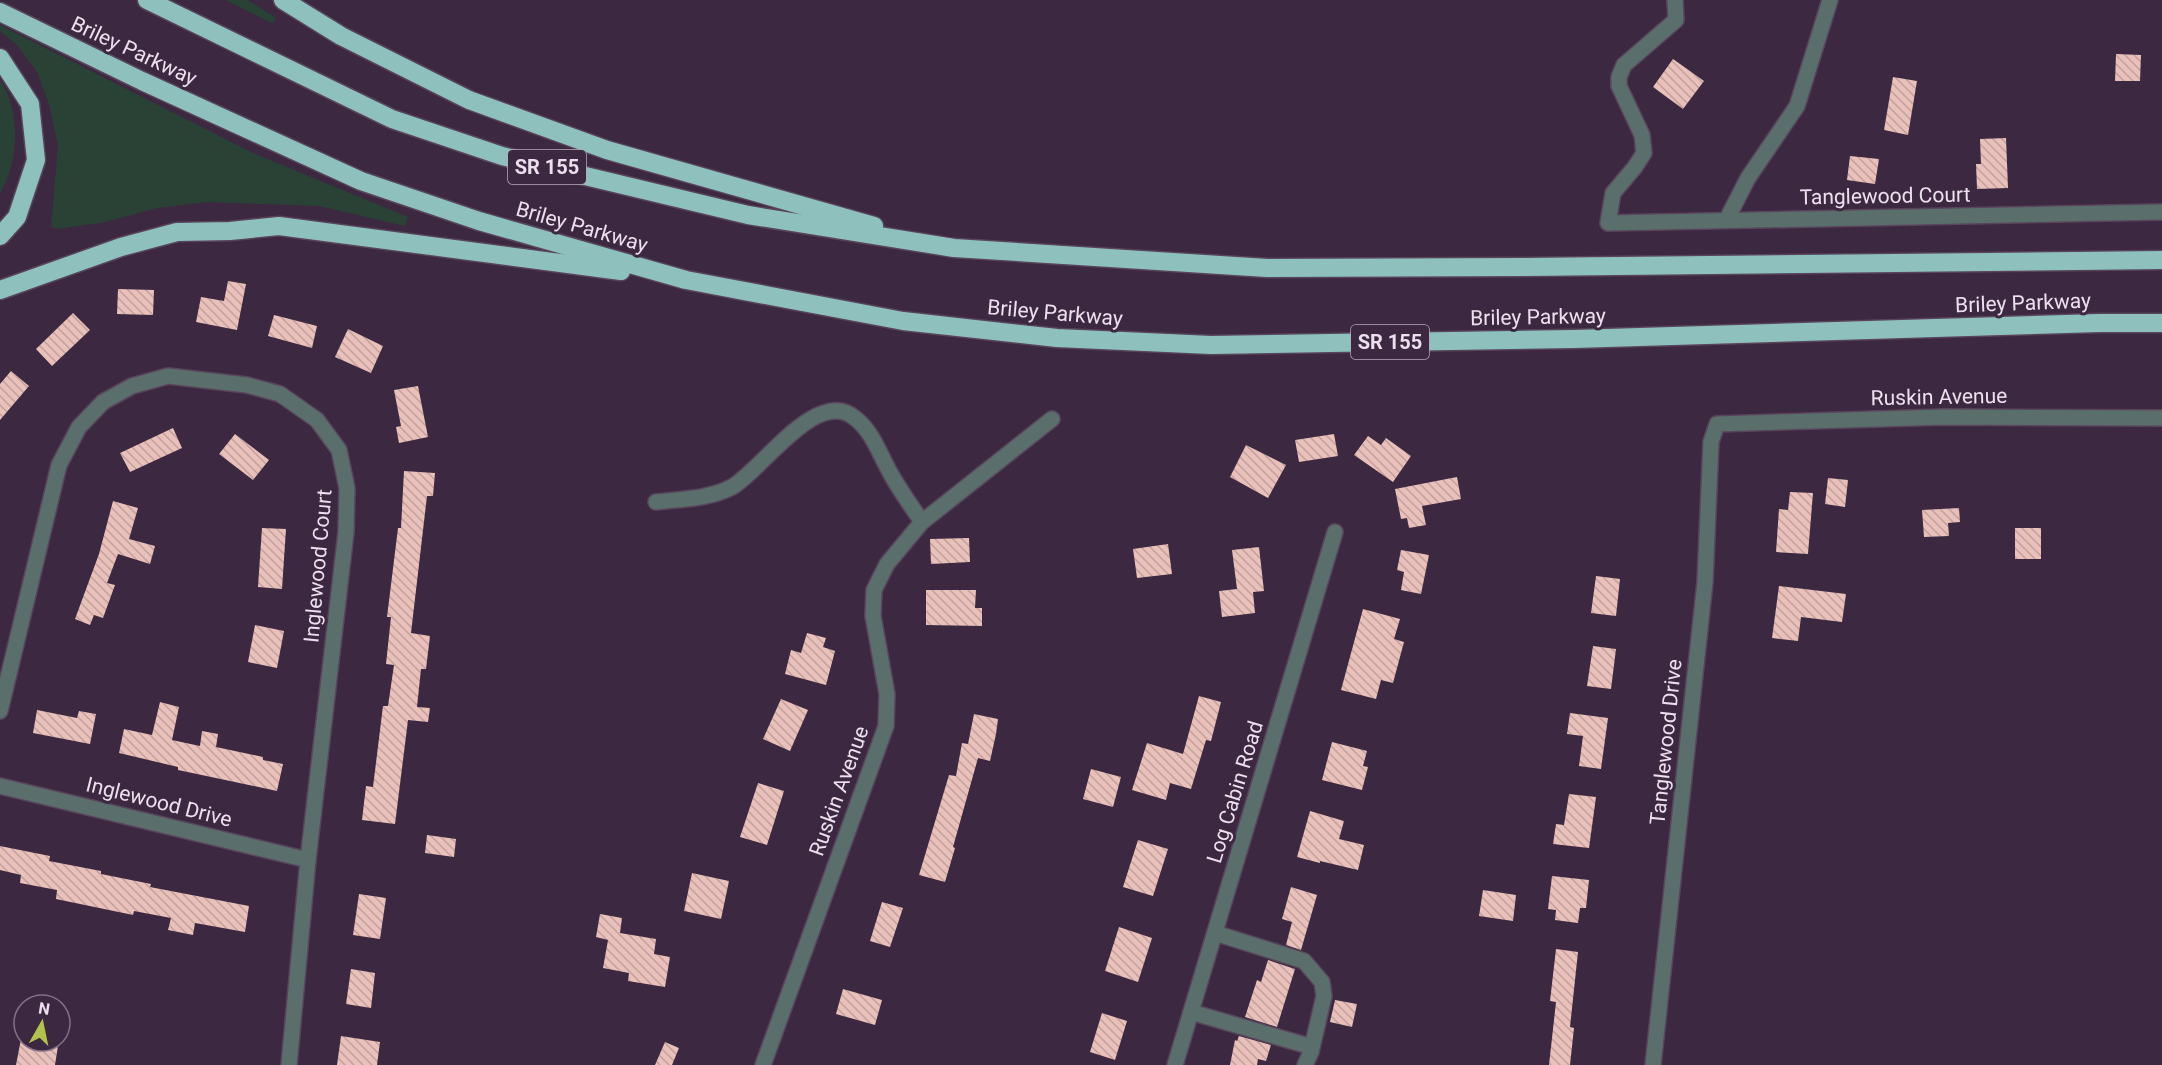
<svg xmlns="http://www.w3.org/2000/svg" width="2162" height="1065" viewBox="0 0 2162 1065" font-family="Roboto,sans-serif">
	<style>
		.green { fill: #294235 }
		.building { fill: url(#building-back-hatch) }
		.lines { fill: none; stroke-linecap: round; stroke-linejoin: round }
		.minor-casing { stroke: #58455c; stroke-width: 18 }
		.highway-casing { stroke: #58455c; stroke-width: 21 }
		.minor { stroke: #5a6e6c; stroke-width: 15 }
		.highway { stroke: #8ec1be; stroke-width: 18 }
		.labels { text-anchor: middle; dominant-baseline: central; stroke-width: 6; stroke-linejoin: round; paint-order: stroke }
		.shield { fill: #3c2840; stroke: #b7a8ba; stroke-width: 1.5 }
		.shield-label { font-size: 20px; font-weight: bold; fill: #ecdfee }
		.street-label { font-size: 21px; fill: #ecdfee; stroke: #3c2840 }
	</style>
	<defs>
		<pattern id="building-back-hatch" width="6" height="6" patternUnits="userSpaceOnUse" patternTransform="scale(1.5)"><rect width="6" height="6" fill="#eac0ba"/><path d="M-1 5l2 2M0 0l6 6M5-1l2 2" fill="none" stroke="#c1a19d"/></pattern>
	</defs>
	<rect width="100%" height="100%" fill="#3c2840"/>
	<g class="green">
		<polygon points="225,0 248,0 276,18 272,23"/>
		<polygon points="0,25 253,153 408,217 405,226 319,206 207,202 157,208 105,222 58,229 51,227 58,146 49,104 37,72 18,46 0,31"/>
		<path d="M0 80C21 111 19 162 0 193Z"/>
	</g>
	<g class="building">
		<polygon points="2116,54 2141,55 2140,81 2115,81"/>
		<polygon points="1673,59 1704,81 1683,109 1653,87"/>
		<polygon points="1893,77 1917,81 1908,135 1884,130"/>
		<polygon points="2006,138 2008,188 1977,189 1976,164 1981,164 1980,139"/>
		<polygon points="1850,156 1879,159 1875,184 1847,180"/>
		<polygon points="228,281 246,284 237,330 196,322 201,297 224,301"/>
		<polygon points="118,289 154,290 153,315 117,314"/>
		<polygon points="73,313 90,330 52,366 36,349"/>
		<polygon points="274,315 317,326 312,348 268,336"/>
		<polygon points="348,329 383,346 371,373 335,357"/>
		<polygon points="11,371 29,386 0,420 0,384"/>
		<polygon points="418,386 428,437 399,443 396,427 401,426 394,390"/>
		<polygon points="173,428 182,448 130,472 120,453"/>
		<polygon points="235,434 269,460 253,480 219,454"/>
		<polygon points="1334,434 1338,456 1299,462 1295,440"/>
		<polygon points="1368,436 1381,445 1386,438 1411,456 1393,482 1354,455"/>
		<polygon points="1246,445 1286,465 1268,498 1230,477"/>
		<polygon points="404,471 435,473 433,496 427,496 411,633 430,636 426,669 421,669 417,707 430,708 428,722 408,720 395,824 362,820 366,786 373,787 383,706 388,706 394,665 386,664 391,617 387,617 398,528 401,528"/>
		<polygon points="1457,477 1461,499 1422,506 1426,525 1409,528 1407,518 1401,519 1395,489"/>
		<polygon points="1828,478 1848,480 1845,507 1825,504"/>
		<polygon points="1790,492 1813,493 1808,554 1776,552 1779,509 1788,510"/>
		<polygon points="113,501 138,508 129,539 155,546 150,564 118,554 107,583 115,585 103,618 94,615 90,625 75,619 99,554"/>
		<polygon points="1959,508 1960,522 1948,523 1949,536 1924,537 1922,510"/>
		<polygon points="262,528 286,529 282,589 258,587"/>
		<rect x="2015" y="528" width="26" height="31"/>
		<polygon points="969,538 970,562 931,564 930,539"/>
		<polygon points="1168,544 1172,574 1137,578 1133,549"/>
		<polygon points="1259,547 1264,591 1253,592 1255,613 1222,617 1219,591 1237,589 1232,550"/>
		<polygon points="1401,550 1429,555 1421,594 1401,590 1404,572 1397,570"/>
		<polygon points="1596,576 1620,579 1616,616 1591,613"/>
		<polygon points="1779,586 1846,594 1842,622 1801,617 1798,641 1772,638"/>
		<polygon points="926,590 976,590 975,608 982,608 982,626 926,625"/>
		<polygon points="1363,609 1400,619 1394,639 1404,642 1393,683 1381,680 1376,699 1341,690"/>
		<polygon points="255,625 284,631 277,668 248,662"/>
		<polygon points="807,633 826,638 823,647 835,651 826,685 785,674 791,650 801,653"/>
		<polygon points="1593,646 1616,649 1611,689 1587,686"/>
		<polygon points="1199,696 1221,702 1211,741 1206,740 1191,789 1170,783 1166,800 1132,790 1147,743 1183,754"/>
		<polygon points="781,699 808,710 790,751 763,739"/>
		<polygon points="160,702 179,707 172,740 200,746 202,731 218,734 216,747 263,757 263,760 283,764 277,791 178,770 178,767 119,753 124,729 152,735"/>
		<polygon points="37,710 77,718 79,711 96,714 90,744 33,733"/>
		<polygon points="1570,713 1608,718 1601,769 1579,766 1583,736 1567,734"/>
		<polygon points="974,714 998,719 996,734 990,761 978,758 953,847 955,848 945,882 919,875 949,775 956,776 962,743 968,744"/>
		<polygon points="1332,742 1367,751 1363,766 1368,767 1362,790 1322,780"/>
		<polygon points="1091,769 1121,777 1113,807 1083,799"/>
		<polygon points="758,783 784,791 767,845 740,837"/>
		<polygon points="1569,794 1596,797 1589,848 1553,844 1556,824 1564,825"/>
		<polygon points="1310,811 1344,821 1339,839 1364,845 1358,870 1320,861 1320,863 1297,857"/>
		<polygon points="427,835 456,839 454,857 425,853"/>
		<polygon points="1138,840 1168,849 1153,896 1123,887"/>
		<polygon points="0,846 50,856 49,861 101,871 101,874 151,884 150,887 249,906 245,932 195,923 193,935 168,930 171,918 134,911 133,915 56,899 57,890 20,883 21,875 0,870"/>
		<polygon points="692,873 729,881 721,919 684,911"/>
		<polygon points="1552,876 1589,880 1586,908 1580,908 1578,923 1555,920 1556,910 1548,909"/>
		<polygon points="1291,887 1317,895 1301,950 1286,945 1292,922 1282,919"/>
		<polygon points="1483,890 1516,895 1513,921 1479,916"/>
		<polygon points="359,894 386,898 380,939 353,935"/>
		<polygon points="882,902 903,908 890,947 870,941"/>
		<polygon points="600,914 622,918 620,933 656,939 654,954 670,957 665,987 628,981 629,973 603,968 608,940 596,937"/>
		<polygon points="1119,927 1152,938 1138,982 1105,971"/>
		<polygon points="1556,949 1578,952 1570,1027 1574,1028 1570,1065 1549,1065 1556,1002 1550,1001"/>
		<polygon points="1268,960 1295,969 1277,1027 1245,1017 1257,980 1261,982"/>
		<polygon points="351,969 375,973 371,1008 346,1004"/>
		<polygon points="843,989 882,1000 875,1025 836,1014"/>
		<polygon points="1335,1000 1357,1004 1352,1027 1330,1022"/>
		<polygon points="1102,1013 1127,1021 1115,1060 1090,1052"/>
		<polygon points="341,1036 380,1042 377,1065 337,1065"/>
		<polygon points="1239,1036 1271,1045 1266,1061 1258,1059 1257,1065 1230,1065 1235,1040 1237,1041"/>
		<polygon points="21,1039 58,1046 55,1065 16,1065"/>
		<polygon points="665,1042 679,1048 672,1065 655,1065"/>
	</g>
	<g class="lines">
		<g class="minor-casing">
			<g id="minor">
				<polyline points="1675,0 1676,20 1624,65 1619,77 1619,86 1642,135 1644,153 1635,167 1613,193 1608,223 2162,212"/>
				<polyline points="1727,219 1748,178 1797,106 1830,0"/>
				<path d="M656 502C681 499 709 499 732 487 762 470 817 386 855 418 874 433 880 456 892 476 901 492 912 507 922 522"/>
				<polyline points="0,711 59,465 79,427 103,402 132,386 168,376 247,385 280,394 317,420 339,450 347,488 346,532 308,860 289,1065"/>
				<polyline points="0,786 308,860"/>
				<polyline points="1215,933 1304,961 1322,982 1324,996 1311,1052 1305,1065"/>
				<polyline points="1191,1012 1312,1047"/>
				<polyline points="763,1065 886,726 887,694 873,616 874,590 887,564 922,522 1052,419"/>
				<polyline points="1175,1065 1335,532"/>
				<polyline points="1653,1065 1705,582 1711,442 1717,424 1944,417 2162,418"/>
			</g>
		</g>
		<g class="highway-casing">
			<g id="highway">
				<polyline points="147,0 392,119 502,156 748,215 954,248 1267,268 1524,267 2162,260"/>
				<polyline points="283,0 341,36 469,100 607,150 874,226"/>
				<polyline points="0,12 142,81 361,181 479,221 686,280 903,321 1057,338 1211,345 1574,339 2099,323 2162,323"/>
				<polyline points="0,58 30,104 36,160 17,217 0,236"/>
				<polyline points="0,290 121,247 177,232 230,231 279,226 621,271"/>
			</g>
		</g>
		<use href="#minor" class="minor"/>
		<use href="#highway" class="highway"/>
	</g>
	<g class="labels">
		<g class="shield">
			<rect x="508" y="150" width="78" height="34" rx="4.5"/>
			<rect x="1351" y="325" width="78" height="34" rx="4.5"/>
		</g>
		<g class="shield-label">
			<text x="547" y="167">SR 155</text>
			<text x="1390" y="342">SR 155</text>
		</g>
		<g class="street-label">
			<text transform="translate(134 51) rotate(25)">Briley Parkway</text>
			<text transform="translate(1885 196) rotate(-1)">Tanglewood Court</text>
			<text transform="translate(582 227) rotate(16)">Briley Parkway</text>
			<text transform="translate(2023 303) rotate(-2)">Briley Parkway</text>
			<text transform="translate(1055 313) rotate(5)">Briley Parkway</text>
			<text transform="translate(1538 317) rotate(-1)">Briley Parkway</text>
			<text transform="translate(1939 397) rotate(-1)">Ruskin Avenue</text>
			<text transform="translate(318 566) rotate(-85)">Inglewood Court</text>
			<text transform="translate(1666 742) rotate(-84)">Tanglewood Drive</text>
			<text transform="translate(839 791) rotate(-70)">Ruskin Avenue</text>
			<text transform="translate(1235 792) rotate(-73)">Log Cabin Road</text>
			<text transform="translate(159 802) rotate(14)">Inglewood Drive</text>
		</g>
	</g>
	<g transform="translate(42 1023) rotate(9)"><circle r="28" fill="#3c2840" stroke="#827186" stroke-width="1.5"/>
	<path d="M0-4.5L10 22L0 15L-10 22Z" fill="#b3c24b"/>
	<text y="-9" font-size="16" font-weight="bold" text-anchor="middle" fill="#ecdfee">N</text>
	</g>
</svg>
